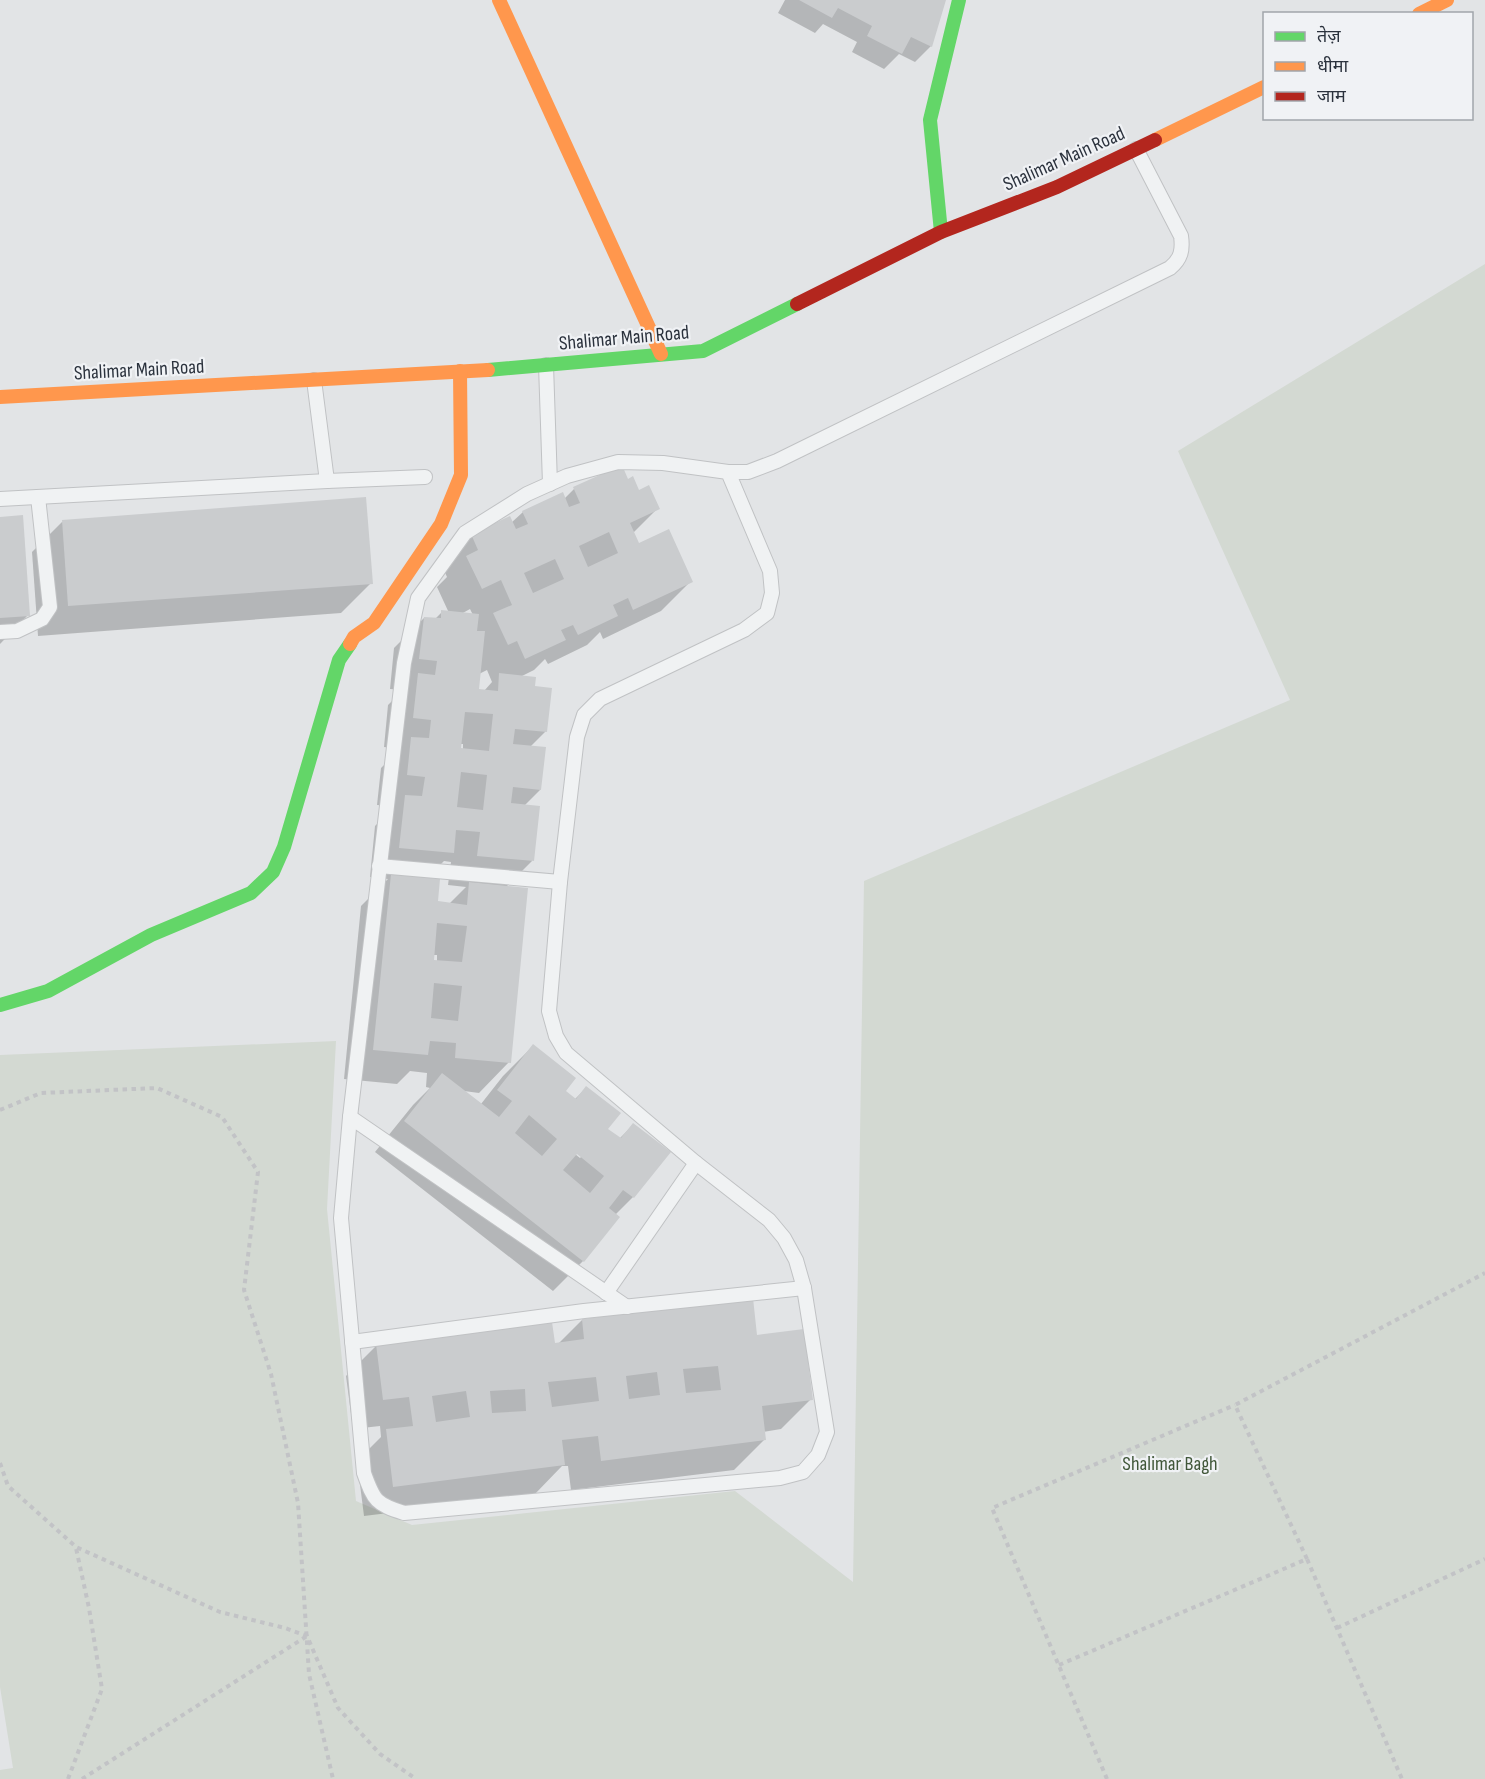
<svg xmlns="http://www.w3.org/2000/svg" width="1485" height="1779" viewBox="0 0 1485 1779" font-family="'Sofia Sans Condensed','Noto Sans Devanagari',sans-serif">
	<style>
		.green { fill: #d3d9d2 }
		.shadow { fill: #0003; fill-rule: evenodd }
		.building { fill: #caccce; fill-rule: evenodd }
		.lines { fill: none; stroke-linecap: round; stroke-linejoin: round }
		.lane-casing { stroke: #c0c2c4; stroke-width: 16 }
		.path { stroke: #c2c3c6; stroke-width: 4; stroke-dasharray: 4.5 4.5; stroke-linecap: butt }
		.lane { stroke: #f0f2f3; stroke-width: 14 }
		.fast { stroke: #63d668; stroke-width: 14 }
		.slow { stroke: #ff974d; stroke-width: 14 }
		.jam { stroke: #b3261e; stroke-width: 14 }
		.labels { text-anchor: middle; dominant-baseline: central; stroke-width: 4.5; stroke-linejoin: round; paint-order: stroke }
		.street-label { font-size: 20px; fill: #2b323d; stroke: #f0f2f5 }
		.park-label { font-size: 20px; fill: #405739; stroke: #f0f2f5 }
	</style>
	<rect width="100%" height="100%" fill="#e2e4e6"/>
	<polygon class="green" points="1485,264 1485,1779 0,1779 0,1770 13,1768 0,1687 0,1055 336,1041 327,1209 356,1501 412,1525 735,1491 853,1582 864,881 1290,700 1178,451"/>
	<g class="shadow">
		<polygon points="785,0 943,0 931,46 915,62 899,54 884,69 852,52 857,42 823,24 815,33 778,13"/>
		<path d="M627 481 658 508 633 533 638 545 691 581 661 611 603 639 600 632 587 645 548 664 545 659 534 670 520 677 534 687 546 731 530 747 540 790 524 806 532 861 506 887 509 1062 479 1093 464 1091 481 1104 503 1076 533 1046 564 1091 575 1099 586 1088 606 1129 619 1139 633 1125V1197L615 1215 583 1261 553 1291 375 1152 413 1105 430 1088 426 1087 427 1073 410 1071 397 1084 344 1079 361 906 388 879 370 877 375 826 395 806 377 805 381 768 400 749 384 747 388 705 403 690 390 689 394 648 424 618 435 619 442 612 449 613 437 587 447 577 442 566 472 536 511 523 523 512 564 499 574 489ZM470 609 473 615 461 614ZM487 670 492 682 484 691 477 690 479 674ZM460 744H463V750L460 749ZM444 861 451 862 448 885 466 887 449 904 437 903 426 879ZM432 955H437V961H432ZM570 1150 582 1156 580 1158Z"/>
		<polygon points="0,519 28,615 0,644"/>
		<polygon points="62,522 371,583 341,613 38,636 32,552"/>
		<polygon points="582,1320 756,1337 811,1399 781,1429 763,1432 764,1440 734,1470 571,1490 568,1466 562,1466 534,1495 364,1516 357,1461 381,1437 380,1426 353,1429 346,1376 376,1346 553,1345 558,1344"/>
	</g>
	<g class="building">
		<polygon points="799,0 946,0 932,47 911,37 902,54 867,36 872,26 838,8 832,18"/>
		<path d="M622 465 628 479 633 476 639 490 649 485 660 509 630 523 639 543 669 529 693 582 633 610 628 598 613 605 618 616 578 635 573 625 561 630 566 640 525 659 517 641 508 645 493 613 512 605 501 580 482 589 466 556 478 550 471 534 510 516 516 529 528 524 522 511 563 492 569 507 580 503 573 487ZM609 532 618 553 588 567 579 546ZM555 559 564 579 533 593 524 573Z"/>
		<polygon points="366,497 373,584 68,606 62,520"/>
		<polygon points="23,515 30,616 0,618 0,517"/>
		<path d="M441 610 479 614 477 631H485L479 689 498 691 499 673 536 677 535 686 552 688 547 732 515 729 513 744 546 747 541 790 513 787 511 803 540 806 534 861 477 856 480 832 456 830 454 853 399 848 405 795 422 796 425 777 407 775 411 737 429 738 431 720 413 718 418 673 435 675 437 661 419 659 424 617 441 618ZM465 712 493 714 489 751 461 748ZM461 772 487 775 483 810 457 807Z"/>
		<path d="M391 874 440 879 438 901 467 905 469 882 528 888 511 1063 455 1058 456 1043 430 1041 428 1055 373 1050ZM437 923 467 926 462 962 434 960ZM434 983 462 986 458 1021 431 1018Z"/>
		<path d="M533 1044 576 1078 566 1091 576 1099 586 1086 621 1113 608 1129 621 1138 633 1123 671 1152 634 1198 623 1190 609 1208 620 1217 584 1262 404 1121 442 1073 499 1117 512 1101 497 1090ZM529 1115 557 1139 542 1156 515 1133ZM577 1154 604 1176 590 1193 563 1170Z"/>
		<path d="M753 1298 757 1335 804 1329 813 1400 762 1406 766 1440 601 1461 598 1436 562 1440 565 1465 393 1487 386 1429 413 1426 409 1397 383 1400 376 1344 552 1322 555 1343 584 1339 582 1319ZM718 1366 721 1390 686 1393 683 1369ZM657 1372 660 1395 629 1399 626 1376ZM596 1377 599 1401 552 1407 548 1382ZM525 1389 526 1411 492 1413 490 1391ZM466 1391 470 1417 436 1422 432 1396Z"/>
	</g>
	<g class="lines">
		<g class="lane-casing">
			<g id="lane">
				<polyline points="546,365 550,484"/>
				<path d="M728 472 770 571 772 593 767 613 744 630 600 699 584 715 577 737 560 882 549 1011 556 1036 566 1053 696 1163 769 1220 784 1238 796 1260 804 1288 827 1432 818 1455 803 1472 780 1478 404 1513C376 1504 374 1501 364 1473L341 1218 350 1117 404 663 418 598 465 533 527 494 567 476 618 462 663 463 728 472H748L777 461 1170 268C1181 259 1183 250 1181 236L1136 149"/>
				<polyline points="327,481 425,477"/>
				<polyline points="0,499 327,481 314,380"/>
				<polyline points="0,632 17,631 42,619 50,607 38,497"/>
				<polyline points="379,866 560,882"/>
				<polyline points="350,1117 627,1307"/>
				<polyline points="606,1293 696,1163"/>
				<polyline points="352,1342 584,1311 804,1288"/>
			</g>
		</g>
		<g class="path">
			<polyline points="0,1110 41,1093 157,1088 222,1117 258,1172 244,1290 271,1374 298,1503 309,1674 333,1779"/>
			<polyline points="0,1463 8,1486 76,1547 220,1612 285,1628 307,1636 338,1708 380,1754 416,1779"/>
			<polyline points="1307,1559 1235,1405 1485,1273"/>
			<polyline points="1337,1628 1485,1559"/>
			<polyline points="1059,1665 1307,1559 1402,1779"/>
			<polyline points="68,1779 102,1689 89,1608 76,1548"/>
			<polyline points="82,1779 307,1636"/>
			<polyline points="1107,1779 992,1508 1235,1405"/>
		</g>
		<use href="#lane" class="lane"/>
		<g class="fast">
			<polyline points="941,232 930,120 959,0"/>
			<polyline points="488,370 703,351 797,304"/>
			<polyline points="0,1005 48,991 151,935 251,893 273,872 284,847 339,660 350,644"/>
		</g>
		<g class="slow">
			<polyline points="499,0 661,354"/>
			<polyline points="1419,14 1447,0"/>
			<polyline points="1155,140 1264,87"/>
			<polyline points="0,397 488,370"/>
			<polyline points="350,644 354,637 374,623 441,524 461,475 460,371"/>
		</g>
		<polyline class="jam" points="797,304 941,232 1057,187 1155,140"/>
	</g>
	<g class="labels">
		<g class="street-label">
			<text transform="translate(1064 159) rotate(-24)">Shalimar Main Road</text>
			<text transform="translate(624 338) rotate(-5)">Shalimar Main Road</text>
			<text transform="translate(139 370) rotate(-3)">Shalimar Main Road</text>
		</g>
		<g class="park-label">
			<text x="1170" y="1464">Shalimar Bagh</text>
		</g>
	</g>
	<rect x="1263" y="12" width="210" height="108" fill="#f0f2f5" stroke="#a1a5ab" stroke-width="1.5"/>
	<rect x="1275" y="32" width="30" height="9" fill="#63d668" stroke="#a1a5ab" stroke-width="1.5"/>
	<text x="1317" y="42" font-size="18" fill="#2b323d">तेज़</text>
	<rect x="1275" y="62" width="30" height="9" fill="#ff974d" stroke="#a1a5ab" stroke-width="1.5"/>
	<text x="1317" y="72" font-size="18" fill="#2b323d">धीमा</text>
	<rect x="1275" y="92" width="30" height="9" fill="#b3261e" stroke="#a1a5ab" stroke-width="1.5"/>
	<text x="1317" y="102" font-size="18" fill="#2b323d">जाम</text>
</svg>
